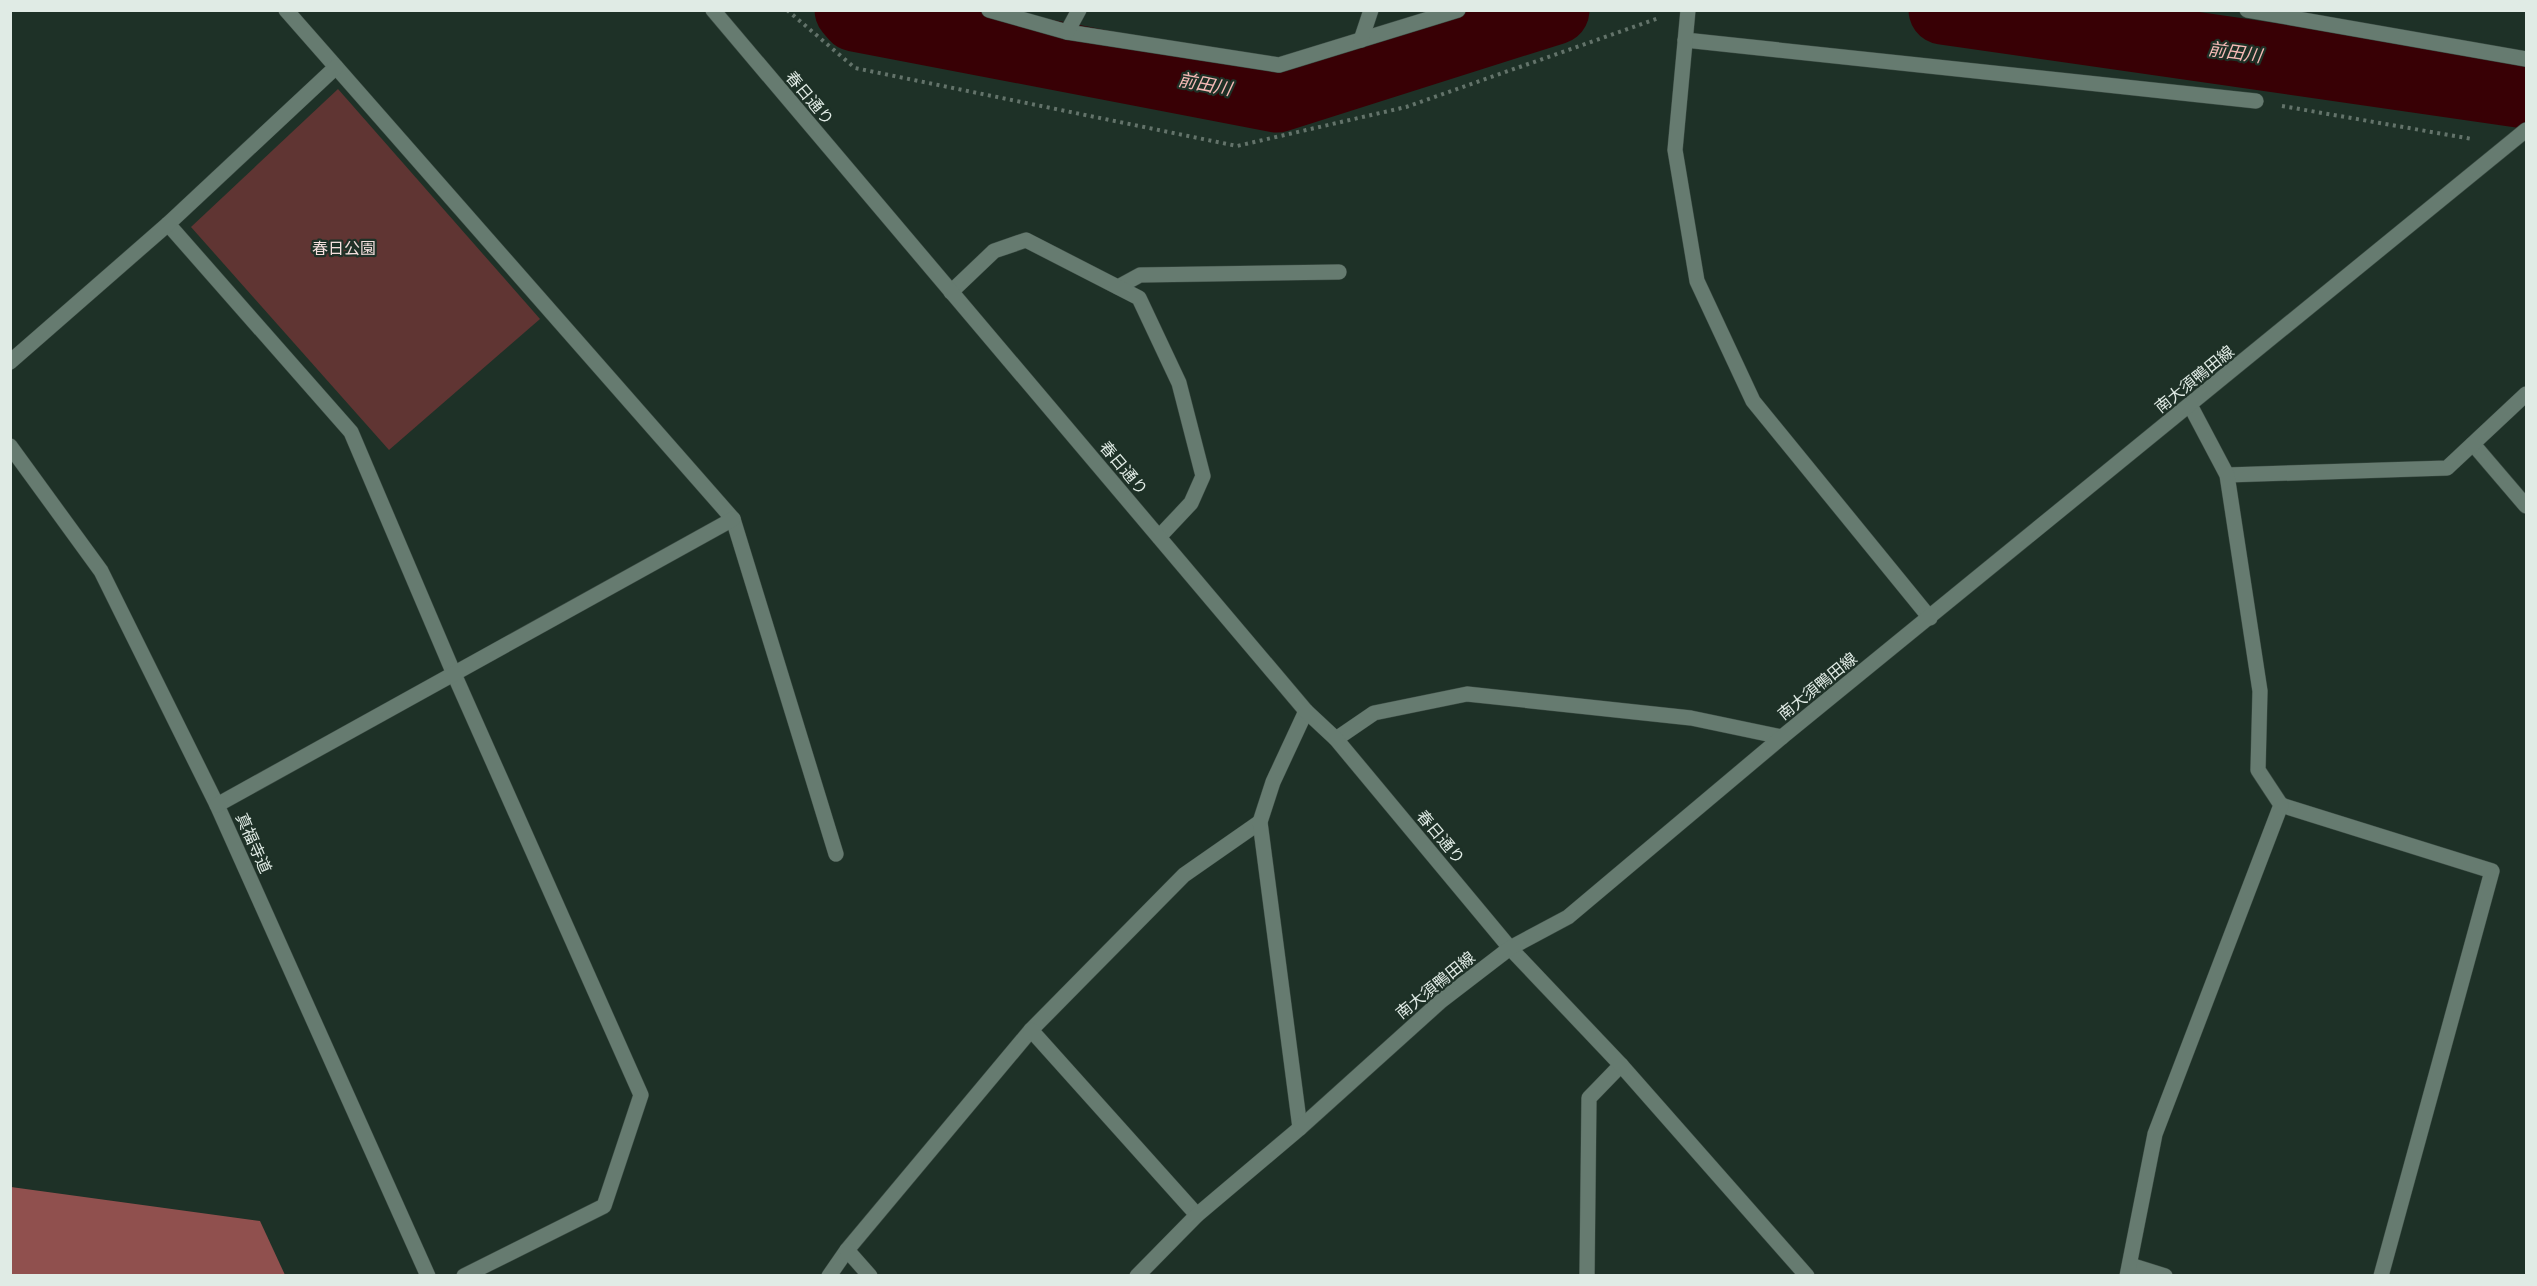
<svg xmlns="http://www.w3.org/2000/svg" width="2537" height="1286" viewBox="0 0 2537 1286" font-family="Mulish,'Noto Sans JP',sans-serif">
	<style>
		.green { fill: #603533 }
		.forest { fill: #90504e }
		.lines { fill: none; stroke-linecap: round; stroke-linejoin: round }
		.river { stroke: #380005; stroke-width: 69 }
		.lane-casing { stroke: #3b4b43; stroke-width: 16 }
		.street-casing { stroke: #3b4b43; stroke-width: 16 }
		.secondary-casing { stroke: #3b4b43; stroke-width: 16 }
		.path { stroke: #63736a; stroke-width: 4; stroke-dasharray: 3 4.5; stroke-linecap: butt }
		.lane { stroke: #667b70; stroke-width: 15 }
		.street { stroke: #667b70; stroke-width: 15 }
		.secondary { stroke: #667b70; stroke-width: 15 }
		.labels { text-anchor: middle; dominant-baseline: central; stroke-width: 4.5; stroke-linejoin: round; paint-order: stroke }
		.street-label { font-size: 16px; fill: #e0ebe5; stroke: #1e3127 }
		.park-label { font-size: 16px; fill: #f4dfdd; stroke: #1e3127 }
		.water-label { font-size: 18px; font-style: italic; fill: #f6bab6; stroke: #1e3127 }
	</style>
	<rect width="100%" height="100%" fill="#1e3127"/>
	<polygon class="green" points="338,89 540,319 389,450 191,227"/>
	<polygon class="forest" points="11,1187 260,1221 285,1275 11,1275"/>
	<g class="lines">
		<g class="river">
			<polyline points="849,10 855,17 1277,98 1555,10"/>
			<polyline points="1943,10 2526,94"/>
		</g>
		<g class="lane-casing">
			<polyline id="lane" points="829,1276 847,1250 1031,1030 1184,875 1260,822"/>
		</g>
		<g class="street-casing">
			<g id="street">
				<polyline points="286,10 733,519 836,854"/>
				<polyline points="989,10 1067,32 1279,65 1458,10"/>
				<polyline points="2247,10 2526,59"/>
				<polyline points="1067,32 1079,10"/>
				<polyline points="1361,40 1371,10"/>
				<polyline points="1685,40 2256,101"/>
				<polyline points="168,224 351,432 454,674 641,1095 604,1206 464,1276"/>
				<polyline points="1118,287 1140,275 1339,272"/>
				<polyline points="951,292 994,251 1026,240 1139,298 1179,383 1203,476 1191,503 1159,537"/>
				<polyline points="10,362 168,224 336,67"/>
				<polyline points="2473,444 2526,506"/>
				<polyline points="10,446 101,571 217,805 428,1276"/>
				<polyline points="2227,475 2447,468 2526,394"/>
				<polyline points="1336,739 1374,713 1467,694 1691,718 1782,737"/>
				<polyline points="217,805 733,519"/>
				<polyline points="2281,805 2492,871 2381,1276"/>
				<polyline points="1031,1030 1197,1215"/>
				<polyline points="1300,1128 1260,822 1273,782 1306,711"/>
				<polyline points="847,1250 870,1276"/>
				<polyline points="2130,1265 2165,1276"/>
				<polyline points="1587,1276 1589,1098 1621,1065"/>
				<polyline points="2127,1276 2155,1134 2281,805 2258,770 2260,691 2227,475 2190,405"/>
			</g>
		</g>
		<g class="secondary-casing">
			<g id="secondary">
				<polyline points="713,10 1306,711 1336,739 1510,948 1621,1065 1807,1276"/>
				<polyline points="1688,10 1675,150 1697,281 1753,401 1930,618"/>
				<polyline points="1137,1276 1197,1215 1300,1128 1441,1001 1510,948 1568,917 1782,737 2526,130"/>
			</g>
		</g>
		<g class="path">
			<polyline points="787,10 855,68 1237,146 1406,107 1659,18"/>
			<polyline points="2282,106 2472,139"/>
		</g>
		<use href="#lane" class="lane"/>
		<use href="#street" class="street"/>
		<use href="#secondary" class="secondary"/>
	</g>
	<g class="labels">
		<g class="street-label">
			<text transform="translate(810 98) rotate(50)">春日通り</text>
			<text transform="translate(2194 379) rotate(-39)">南大須鴨田線</text>
			<text transform="translate(1124 468) rotate(50)">春日通り</text>
			<text transform="translate(1817 686) rotate(-39)">南大須鴨田線</text>
			<text transform="translate(1441 837) rotate(50)">春日通り</text>
			<text transform="translate(254 843) rotate(66)">真福寺道</text>
			<text transform="translate(1435 985) rotate(-39)">南大須鴨田線</text>
		</g>
		<g class="park-label">
			<text x="344" y="248">春日公園</text>
		</g>
		<g class="water-label">
			<text transform="translate(2235 52) rotate(8)">前田川</text>
			<text transform="translate(1205 84) rotate(11)">前田川</text>
		</g>
	</g>
	<rect width="2537" height="1286" fill="none" stroke="#e0ebe5" stroke-width="24"/>
</svg>
